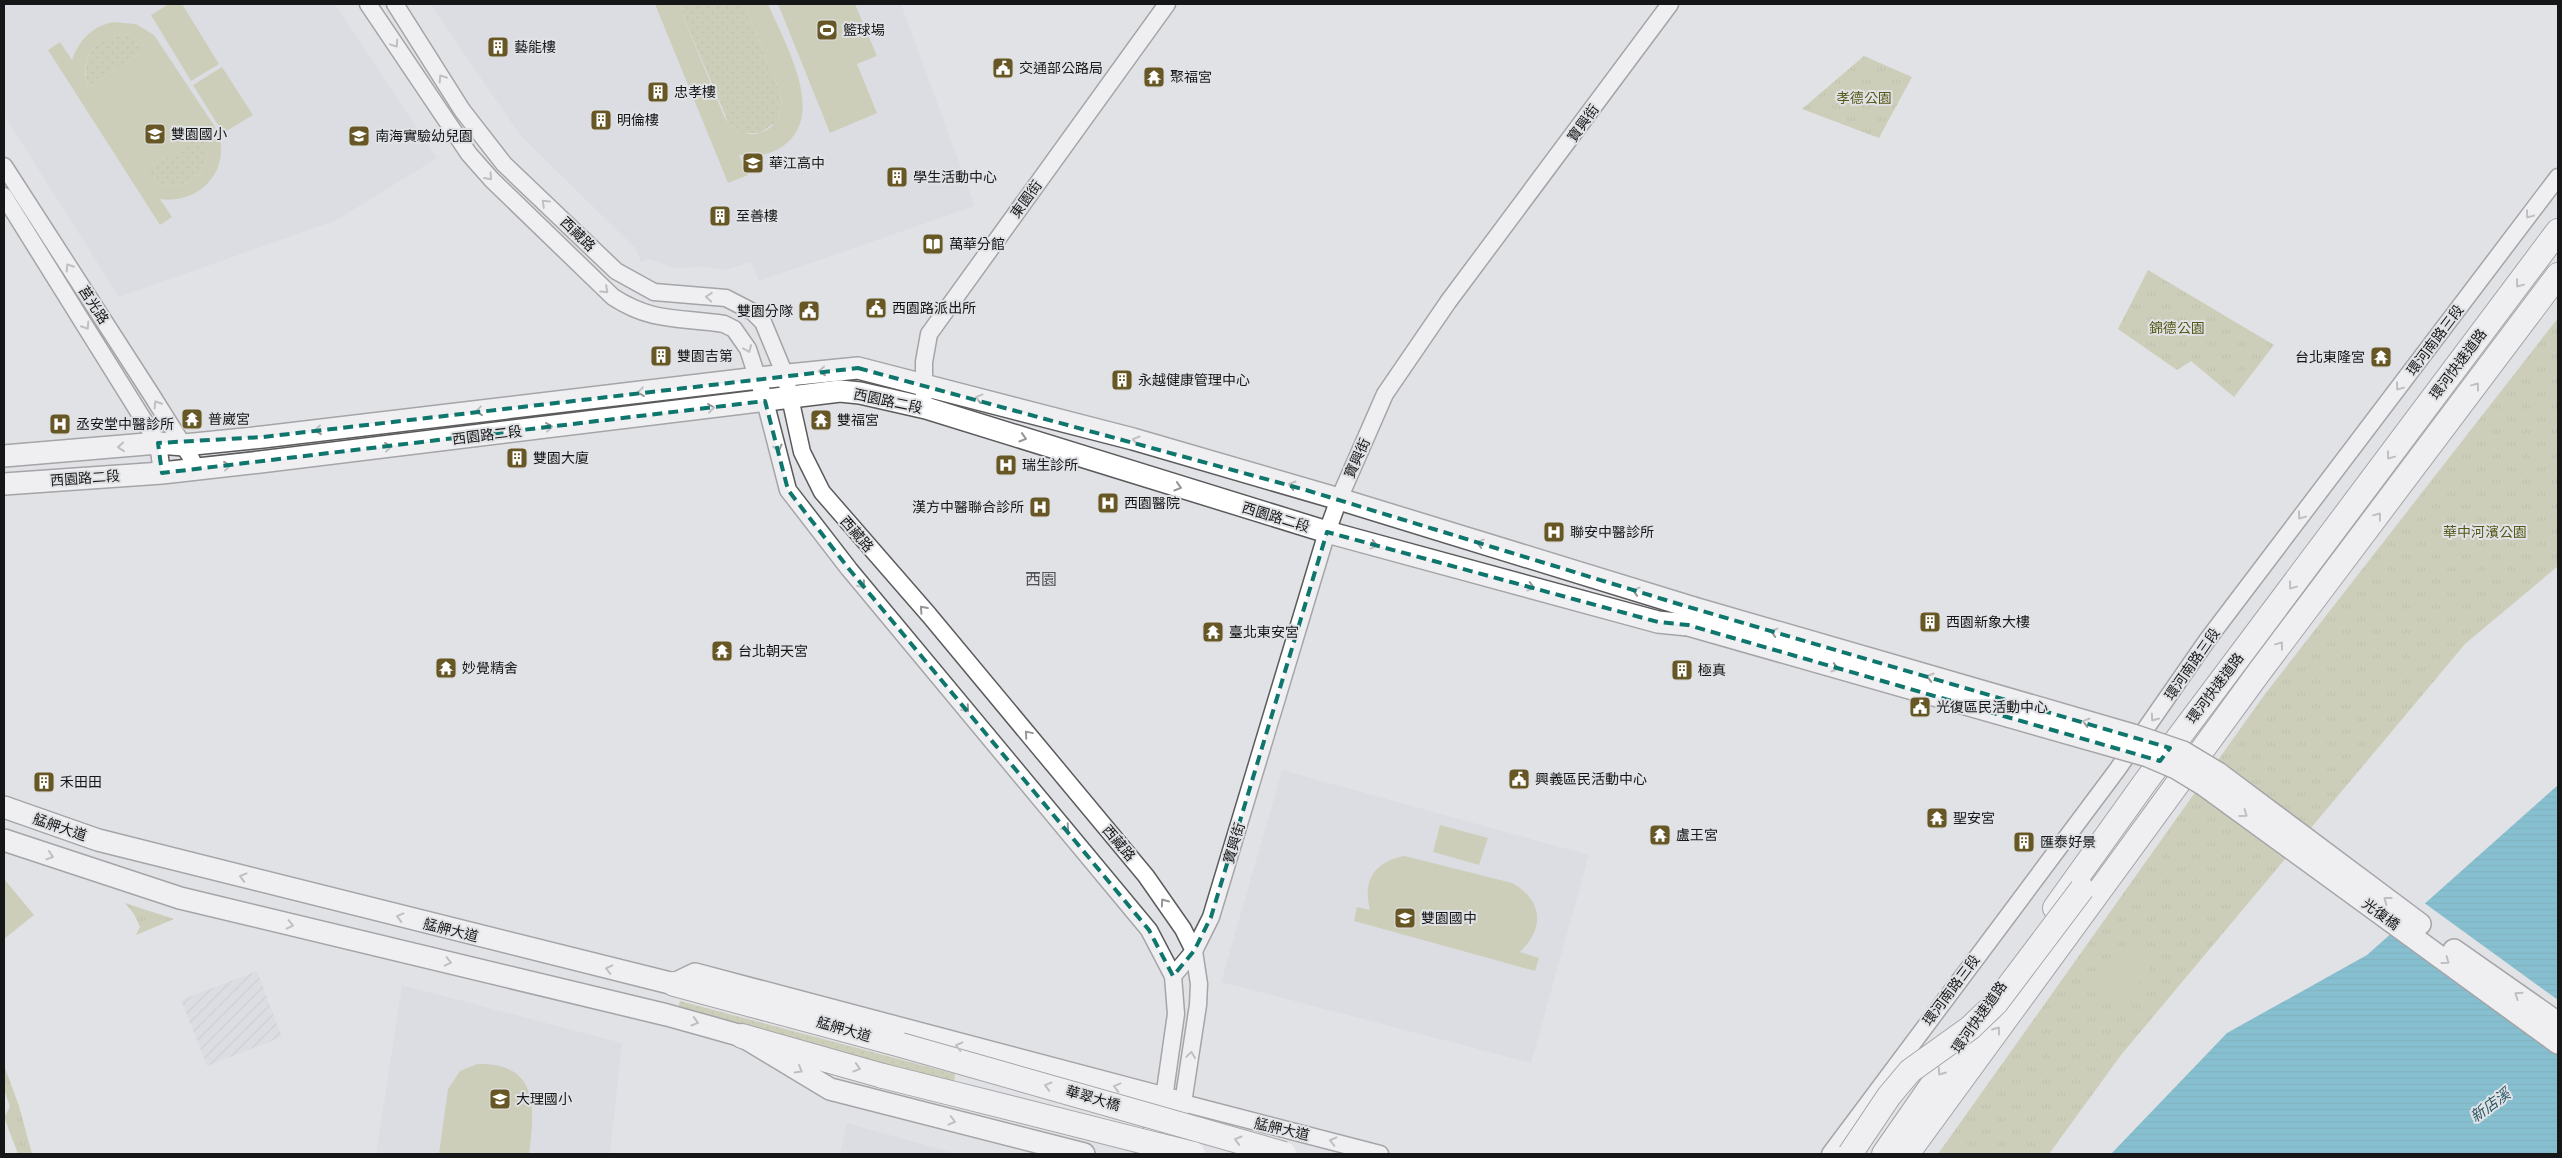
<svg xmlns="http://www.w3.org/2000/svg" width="2562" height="1158" viewBox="0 0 2562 1158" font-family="Montserrat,'Noto Sans TC',sans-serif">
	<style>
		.industrial { fill: url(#industrial-furrows) }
		.built { fill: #d6d7e1 }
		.grass { fill: url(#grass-dots) }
		.park { fill: url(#park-tufts) }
		.pitch { fill: #b3b783; fill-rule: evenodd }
		.water { fill: url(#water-rules) }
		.pier { fill: #e1e2e5 }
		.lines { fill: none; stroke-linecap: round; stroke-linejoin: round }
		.minor-casing { stroke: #5b5b5e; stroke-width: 19 }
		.major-casing { stroke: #5b5b5e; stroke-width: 24 }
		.highway-casing { stroke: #5b5b5e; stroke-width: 26 }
		.minor { stroke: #fff; stroke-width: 16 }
		.major { stroke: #fff; stroke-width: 21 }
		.highway { stroke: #fff; stroke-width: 24 }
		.major-bridge-casing { stroke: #5b5b5e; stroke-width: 24; stroke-linecap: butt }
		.highway-bridge-casing { stroke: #5b5b5e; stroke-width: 26; stroke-linecap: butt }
		.major-bridge { stroke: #fff; stroke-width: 21 }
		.highway-bridge { stroke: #fff; stroke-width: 24 }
		.oneway { stroke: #969697 }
		.marked { fill: none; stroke: #0f766e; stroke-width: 4; stroke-dasharray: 10 6; stroke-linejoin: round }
		.labels { text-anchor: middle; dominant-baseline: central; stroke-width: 4; stroke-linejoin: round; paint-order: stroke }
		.poi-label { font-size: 14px; fill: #151617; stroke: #e1e2e5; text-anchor: start }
		.park-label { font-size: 14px; fill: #565818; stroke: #e1e2e5 }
		.street-label { font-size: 14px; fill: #151617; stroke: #e1e2e5 }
		.water-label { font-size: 15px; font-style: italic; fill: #295867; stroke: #e1e2e5 }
		.quarter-label { font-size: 16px; fill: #515154; stroke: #e1e2e5 }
	</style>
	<defs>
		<pattern id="industrial-furrows" width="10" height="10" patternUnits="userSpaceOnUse" patternTransform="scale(1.25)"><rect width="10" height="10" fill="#d6d7e1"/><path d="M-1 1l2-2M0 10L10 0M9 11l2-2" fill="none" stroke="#b7b8c0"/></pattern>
		<pattern id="grass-dots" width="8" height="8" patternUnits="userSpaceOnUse" patternTransform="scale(1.25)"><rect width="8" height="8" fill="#b3b783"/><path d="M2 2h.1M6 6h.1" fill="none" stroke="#999d70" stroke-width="1.8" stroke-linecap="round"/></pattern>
		<pattern id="park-tufts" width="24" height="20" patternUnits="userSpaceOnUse" patternTransform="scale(1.25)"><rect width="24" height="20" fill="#b3b783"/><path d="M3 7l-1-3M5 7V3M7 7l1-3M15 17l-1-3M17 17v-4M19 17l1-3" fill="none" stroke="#999d70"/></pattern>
		<pattern id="water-rules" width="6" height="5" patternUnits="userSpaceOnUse" patternTransform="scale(1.25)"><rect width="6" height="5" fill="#1596b7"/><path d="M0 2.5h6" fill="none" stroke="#127994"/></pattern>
	</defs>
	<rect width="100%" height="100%" fill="#e1e2e5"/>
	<polygon class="industrial" points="257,971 282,1037 207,1066 181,1000"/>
	<g class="built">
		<polygon points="9,4 335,4 437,158 337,220 119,297 4,115 4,7"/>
		<polygon points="430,4 901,4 975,206 759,281 751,262 726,270 705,267 675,268 649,259 641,262 635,248 520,135"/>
		<polygon points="1282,770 1589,855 1531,1063 1221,982"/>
		<polygon points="402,985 622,1043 610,1154 376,1154"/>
		<polygon points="847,1123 957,1154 840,1154"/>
	</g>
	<g class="grass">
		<polygon points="681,4 744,4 780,92 782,107 776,122 760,133 742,133 729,124 682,13"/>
		<path d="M126 35 139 40 148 49 88 87C78 59 96 33 126 35Z"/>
		<path d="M203 133C222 174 173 205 143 172Z"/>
		<polygon points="680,1001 955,1074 954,1082 678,1008"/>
	</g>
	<g class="park">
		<polygon points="1864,56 1912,77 1879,138 1802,109"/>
		<polygon points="2148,270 2274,345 2234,397 2191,361 2177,370 2118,329"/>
		<polygon points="2558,318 2558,566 2465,644 2121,1055 2049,1154 1938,1154 2265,694"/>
		<polygon points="125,903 174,919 136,935 140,927 134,914"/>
		<polygon points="4,1065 19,1106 32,1154 18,1154 4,1117 10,1107 4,1089"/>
	</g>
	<g class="pitch">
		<polygon points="169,4 182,4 219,64 191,81 151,15"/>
		<path d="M655 4H681L682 13 724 116C745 151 790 131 780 92L744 4H768C784 42 825 110 787 143 773 155 757 157 739 155L748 175 728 183Z"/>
		<polygon points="778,4 855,4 877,56 857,64 877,113 830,133"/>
		<path d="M114 22 136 24 154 35 217 130C233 169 200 205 160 199L172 217 160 225 48 50 60 42 72 60C79 40 92 26 114 22ZM126 35 139 40 148 49 88 87C77 59 97 33 126 35ZM203 134C222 174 173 205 143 172Z"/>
		<polygon points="222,67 253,115 223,133 193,85"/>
		<polygon points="1440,825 1488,838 1479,865 1433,852"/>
		<path d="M1405 856 1512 883C1543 900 1545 928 1520 952L1539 958 1535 971 1354 921 1357 907 1370 910C1362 880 1375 861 1405 856Z"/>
		<polygon points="4,879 34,915 4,939"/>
		<polygon points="2131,941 2156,960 2120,1008 2094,988"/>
		<path d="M477 1064C539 1062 535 1108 529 1154H439L448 1089 460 1071Z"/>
	</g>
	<polygon class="water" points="2558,785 2558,1154 2111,1154 2227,1033 2367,955"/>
	<polygon class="pier" points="2423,902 2558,1000 2558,1051 2390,931"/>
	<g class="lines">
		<g class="minor-casing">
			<g id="minor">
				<path d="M368 4 469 154 492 180 613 297C653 323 680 317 724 324L734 329 748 349 765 401 788 490 849 569 1149 930 1173 976 1176 1014 1164 1098 1143 1154"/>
				<polyline points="395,4 462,110 504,164 616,271 654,292 726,298 753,312 763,322 785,375 802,452 822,492 929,615 1146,876 1183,929 1194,951 1199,984 1198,1005 1183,1103 1164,1154"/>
				<polyline points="4,166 151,394 190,456 196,469"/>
				<polyline points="4,196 158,443 162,473"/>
				<polyline points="924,396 924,362 929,334 1167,4"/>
				<polyline points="1173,976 1194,951 1211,917 1327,532 1339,499 1385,394 1448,302 1670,4"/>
				<polyline points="1183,1103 1380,1154"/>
				<polyline points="1830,1154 2117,770 2208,639 2558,177"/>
			</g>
		</g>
		<g class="major-casing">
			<g id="major">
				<polyline points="4,456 158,443 184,445 263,437 758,378 858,368 1133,439 1339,499 1694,608"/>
				<polyline points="4,484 162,473 260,462 840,391 860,393 926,408 1327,532 1658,622 1688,625"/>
				<polyline points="2218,773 2420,924"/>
				<polyline points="2204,785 2558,1043"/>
				<polyline points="4,807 98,840 674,984 695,974 1183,1103"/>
				<polyline points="4,840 180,898 667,1015 742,1036 830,1089 1084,1154"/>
				<polyline points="2454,950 2558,1023"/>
			</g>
		</g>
		<g class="highway-casing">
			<g id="highway">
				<polyline points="2055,908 2146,781 2558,231"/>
				<polyline points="674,984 901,1045"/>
				<polyline points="742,1036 883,1076"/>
				<polyline points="1884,1154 1971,1029"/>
				<polyline points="1907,1154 2260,671 2558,275"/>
			</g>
		</g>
		<use href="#minor" class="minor"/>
		<use href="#major" class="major"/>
		<use href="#highway" class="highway"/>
		<g class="major-bridge-casing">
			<g id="major-bridge">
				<polyline points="1694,608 2133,735 2183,752 2218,773"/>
				<polyline points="1688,625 2148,756 2176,768 2204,785"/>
			</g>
		</g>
		<g class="highway-bridge-casing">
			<g id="highway-bridge">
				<polyline points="901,1045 1284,1154"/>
				<polyline points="883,1076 1193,1154"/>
				<polyline points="1850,1154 1889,1096 1910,1071 1970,1028 1996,1003 2082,889"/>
			</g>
		</g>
		<use href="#major-bridge" class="major-bridge"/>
		<use href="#highway-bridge" class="highway-bridge"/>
	</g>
	<defs><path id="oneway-chevron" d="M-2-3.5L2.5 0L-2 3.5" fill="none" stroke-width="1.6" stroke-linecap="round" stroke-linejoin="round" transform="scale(1.25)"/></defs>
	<g class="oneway">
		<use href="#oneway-chevron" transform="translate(395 44) rotate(56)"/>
		<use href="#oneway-chevron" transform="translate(442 78) rotate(-123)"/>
		<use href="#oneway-chevron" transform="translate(489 177) rotate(48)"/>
		<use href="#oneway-chevron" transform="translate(545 203) rotate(-136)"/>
		<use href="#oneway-chevron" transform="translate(2529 215) rotate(127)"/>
		<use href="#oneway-chevron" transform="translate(69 267) rotate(-123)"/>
		<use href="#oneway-chevron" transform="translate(2519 284) rotate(127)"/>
		<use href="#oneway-chevron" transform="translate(605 290) rotate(43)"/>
		<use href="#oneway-chevron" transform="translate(709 297) rotate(-176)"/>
		<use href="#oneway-chevron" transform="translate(86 326) rotate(58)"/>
		<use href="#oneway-chevron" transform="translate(748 349) rotate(67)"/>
		<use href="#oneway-chevron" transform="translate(822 371) rotate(175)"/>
		<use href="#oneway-chevron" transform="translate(2476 386) rotate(-53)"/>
		<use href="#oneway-chevron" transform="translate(2399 387) rotate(127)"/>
		<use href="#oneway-chevron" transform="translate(641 392) rotate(173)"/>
		<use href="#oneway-chevron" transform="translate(979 398) rotate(-165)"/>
		<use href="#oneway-chevron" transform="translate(157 404) rotate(-122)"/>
		<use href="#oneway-chevron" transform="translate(711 408) rotate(-7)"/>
		<use href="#oneway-chevron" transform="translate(479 411) rotate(173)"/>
		<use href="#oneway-chevron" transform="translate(549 427) rotate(-7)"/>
		<use href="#oneway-chevron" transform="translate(318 430) rotate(174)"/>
		<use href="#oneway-chevron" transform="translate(1023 438) rotate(17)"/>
		<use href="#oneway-chevron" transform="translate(1136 440) rotate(-164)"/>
		<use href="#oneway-chevron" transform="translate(121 447) rotate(175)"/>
		<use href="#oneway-chevron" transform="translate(388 447) rotate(-7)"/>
		<use href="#oneway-chevron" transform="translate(778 448) rotate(75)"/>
		<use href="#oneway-chevron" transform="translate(2390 456) rotate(127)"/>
		<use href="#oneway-chevron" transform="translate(227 466) rotate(-6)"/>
		<use href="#oneway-chevron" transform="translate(1292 485) rotate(-164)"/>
		<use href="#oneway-chevron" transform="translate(1178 487) rotate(17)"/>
		<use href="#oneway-chevron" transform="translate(2301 516) rotate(127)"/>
		<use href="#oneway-chevron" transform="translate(2378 516) rotate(-53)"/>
		<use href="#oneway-chevron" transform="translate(1480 543) rotate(-163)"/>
		<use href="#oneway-chevron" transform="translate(1374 545) rotate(15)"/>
		<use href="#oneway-chevron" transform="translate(862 585) rotate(51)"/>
		<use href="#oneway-chevron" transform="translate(2292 586) rotate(127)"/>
		<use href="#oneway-chevron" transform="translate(1531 587) rotate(15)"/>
		<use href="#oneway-chevron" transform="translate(1636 591) rotate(-163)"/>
		<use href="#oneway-chevron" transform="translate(923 609) rotate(-132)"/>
		<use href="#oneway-chevron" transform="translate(1774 632) rotate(-164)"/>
		<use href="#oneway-chevron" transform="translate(2280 645) rotate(-53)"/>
		<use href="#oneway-chevron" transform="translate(1835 668) rotate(16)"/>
		<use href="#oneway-chevron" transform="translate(1930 677) rotate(-164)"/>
		<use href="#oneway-chevron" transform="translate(966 709) rotate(50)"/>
		<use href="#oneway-chevron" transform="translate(2154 718) rotate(125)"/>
		<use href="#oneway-chevron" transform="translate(2086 722) rotate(-164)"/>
		<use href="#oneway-chevron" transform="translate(1028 734) rotate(-130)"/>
		<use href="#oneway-chevron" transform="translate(2244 814) rotate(36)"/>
		<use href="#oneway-chevron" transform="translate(1066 828) rotate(50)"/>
		<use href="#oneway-chevron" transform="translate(50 856) rotate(18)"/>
		<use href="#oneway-chevron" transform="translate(243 877) rotate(-165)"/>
		<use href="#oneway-chevron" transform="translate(2387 900) rotate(-143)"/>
		<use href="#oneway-chevron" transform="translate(1164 902) rotate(-125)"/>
		<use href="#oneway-chevron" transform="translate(400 917) rotate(-165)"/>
		<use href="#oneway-chevron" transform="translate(290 925) rotate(13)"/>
		<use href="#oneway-chevron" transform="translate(2446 961) rotate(36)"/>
		<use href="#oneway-chevron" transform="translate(448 962) rotate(13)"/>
		<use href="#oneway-chevron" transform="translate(609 969) rotate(-166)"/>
		<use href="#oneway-chevron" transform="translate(2518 995) rotate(-145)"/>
		<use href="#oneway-chevron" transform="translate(695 1022) rotate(16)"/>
		<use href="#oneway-chevron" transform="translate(1997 1030) rotate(-54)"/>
		<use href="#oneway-chevron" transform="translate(959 1046) rotate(-166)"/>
		<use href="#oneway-chevron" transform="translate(1191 1055) rotate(-82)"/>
		<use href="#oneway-chevron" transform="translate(857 1068) rotate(16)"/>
		<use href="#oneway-chevron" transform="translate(799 1070) rotate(31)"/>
		<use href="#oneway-chevron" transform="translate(1941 1072) rotate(125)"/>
		<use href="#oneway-chevron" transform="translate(1048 1086) rotate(-164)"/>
		<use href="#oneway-chevron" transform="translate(1117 1087) rotate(-165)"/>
		<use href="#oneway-chevron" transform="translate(952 1121) rotate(14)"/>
		<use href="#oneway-chevron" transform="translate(1238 1140) rotate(-164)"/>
		<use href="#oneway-chevron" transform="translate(1333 1141) rotate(-166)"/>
	</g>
	<path d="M0 0H2562V1158H0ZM858 368 1306 490 1682 605 2170 748 2160 761 1688 625 1658 622 1327 532 1211 917 1194 951 1173 976 1149 930 849 569 788 490 765 401 162 473 158 443 263 437Z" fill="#e1e2e5" fill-opacity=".55" fill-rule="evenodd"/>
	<path class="marked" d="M858 368 1306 490 1682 605 2170 748 2160 761 1688 625 1658 622 1327 532 1211 917 1194 951 1173 976 1149 930 849 569 788 490 765 401 162 473 158 443 263 437Z"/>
	<defs>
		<g id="stadium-square" transform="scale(1.125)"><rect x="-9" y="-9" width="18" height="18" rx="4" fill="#675725" stroke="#e1e2e5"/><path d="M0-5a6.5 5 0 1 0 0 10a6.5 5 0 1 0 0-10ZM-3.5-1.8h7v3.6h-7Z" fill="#fff"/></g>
		<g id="building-square" transform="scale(1.125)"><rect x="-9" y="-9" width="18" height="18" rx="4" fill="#675725" stroke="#e1e2e5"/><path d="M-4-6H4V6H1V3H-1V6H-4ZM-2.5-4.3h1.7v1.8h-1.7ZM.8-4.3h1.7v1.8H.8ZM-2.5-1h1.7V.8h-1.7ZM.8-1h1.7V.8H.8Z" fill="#fff"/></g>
		<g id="civic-square" transform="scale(1.125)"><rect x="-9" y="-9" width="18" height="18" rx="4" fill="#675725" stroke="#e1e2e5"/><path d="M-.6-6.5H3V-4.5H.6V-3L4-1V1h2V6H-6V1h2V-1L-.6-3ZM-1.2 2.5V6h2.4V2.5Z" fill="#fff"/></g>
		<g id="temple-square" transform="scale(1.125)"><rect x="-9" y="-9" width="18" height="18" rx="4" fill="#675725" stroke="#e1e2e5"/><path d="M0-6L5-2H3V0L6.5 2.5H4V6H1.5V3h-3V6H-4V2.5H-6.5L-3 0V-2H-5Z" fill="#fff"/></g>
		<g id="school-square" transform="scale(1.125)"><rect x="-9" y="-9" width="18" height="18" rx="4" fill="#675725" stroke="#e1e2e5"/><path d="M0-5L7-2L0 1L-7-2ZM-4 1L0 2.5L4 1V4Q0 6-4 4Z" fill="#fff"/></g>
		<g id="library-square" transform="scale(1.125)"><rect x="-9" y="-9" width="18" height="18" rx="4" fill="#675725" stroke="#e1e2e5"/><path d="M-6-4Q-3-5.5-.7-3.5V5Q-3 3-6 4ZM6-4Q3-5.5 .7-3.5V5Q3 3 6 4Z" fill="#fff"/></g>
		<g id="hospital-square" transform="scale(1.125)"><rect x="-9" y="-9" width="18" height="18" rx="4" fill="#675725" stroke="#e1e2e5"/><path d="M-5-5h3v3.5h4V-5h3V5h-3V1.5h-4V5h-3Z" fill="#fff"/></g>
	</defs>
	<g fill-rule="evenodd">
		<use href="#stadium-square" x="827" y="30"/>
		<use href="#building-square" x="498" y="47"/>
		<use href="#civic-square" x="1003" y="68"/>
		<use href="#temple-square" x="1154" y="77"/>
		<use href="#building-square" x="658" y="92"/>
		<use href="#building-square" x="601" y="120"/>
		<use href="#school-square" x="155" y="134"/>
		<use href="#school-square" x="359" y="136"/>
		<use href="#school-square" x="753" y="163"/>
		<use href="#building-square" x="897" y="177"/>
		<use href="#building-square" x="720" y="216"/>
		<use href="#library-square" x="933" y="244"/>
		<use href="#civic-square" x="876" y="308"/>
		<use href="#civic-square" x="809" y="311"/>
		<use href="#building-square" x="661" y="356"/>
		<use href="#temple-square" x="2381" y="357"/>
		<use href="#building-square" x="1122" y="380"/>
		<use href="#temple-square" x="192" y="419"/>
		<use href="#temple-square" x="821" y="420"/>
		<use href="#hospital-square" x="60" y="424"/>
		<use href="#building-square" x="517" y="458"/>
		<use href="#hospital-square" x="1006" y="465"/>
		<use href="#hospital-square" x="1108" y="503"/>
		<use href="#hospital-square" x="1040" y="507"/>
		<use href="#hospital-square" x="1554" y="532"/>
		<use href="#building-square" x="1930" y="622"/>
		<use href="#temple-square" x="1213" y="632"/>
		<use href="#temple-square" x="722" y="651"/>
		<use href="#temple-square" x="446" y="668"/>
		<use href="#building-square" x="1682" y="670"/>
		<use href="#civic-square" x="1920" y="707"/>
		<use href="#civic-square" x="1519" y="779"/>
		<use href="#building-square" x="44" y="782"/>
		<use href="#temple-square" x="1937" y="818"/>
		<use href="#temple-square" x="1660" y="835"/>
		<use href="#building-square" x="2024" y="842"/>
		<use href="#school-square" x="1405" y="918"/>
		<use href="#school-square" x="500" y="1099"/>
	</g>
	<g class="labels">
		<g class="poi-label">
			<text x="843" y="30">籃球場</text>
			<text x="514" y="47">藝能樓</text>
			<text x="1019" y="68">交通部公路局</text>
			<text x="1170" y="77">聚福宮</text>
			<text x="674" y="92">忠孝樓</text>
			<text x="617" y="120">明倫樓</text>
			<text x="171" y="134">雙園國小</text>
			<text x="375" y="136">南海實驗幼兒園</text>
			<text x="769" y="163">華江高中</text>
			<text x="913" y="177">學生活動中心</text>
			<text x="736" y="216">至善樓</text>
			<text x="949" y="244">萬華分館</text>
			<text x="892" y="308">西園路派出所</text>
			<text x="793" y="311" text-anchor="end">雙園分隊</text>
			<text x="677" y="356">雙園吉第</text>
			<text x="2365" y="357" text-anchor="end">台北東隆宮</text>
			<text x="1138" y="380">永越健康管理中心</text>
			<text x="208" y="419">普崴宮</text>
			<text x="837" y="420">雙福宮</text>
			<text x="76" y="424">丞安堂中醫診所</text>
			<text x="533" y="458">雙園大廈</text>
			<text x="1022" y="465">瑞生診所</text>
			<text x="1124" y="503">西園醫院</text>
			<text x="1024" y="507" text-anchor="end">漢方中醫聯合診所</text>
			<text x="1570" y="532">聯安中醫診所</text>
			<text x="1946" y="622">西園新象大樓</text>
			<text x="1229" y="632">臺北東安宮</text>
			<text x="738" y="651">台北朝天宮</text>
			<text x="462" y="668">妙覺精舍</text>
			<text x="1698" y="670">極真</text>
			<text x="1936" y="707">光復區民活動中心</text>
			<text x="1535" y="779">興義區民活動中心</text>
			<text x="60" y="782">禾田田</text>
			<text x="1953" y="818">聖安宮</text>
			<text x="1676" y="835">盧王宮</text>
			<text x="2040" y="842">匯泰好景</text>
			<text x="1421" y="918">雙園國中</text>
			<text x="516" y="1099">大理國小</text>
		</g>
		<g class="park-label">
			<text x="1864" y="98">孝德公園</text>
			<text x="2177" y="328">錦德公園</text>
			<text x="2485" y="532">華中河濱公園</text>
		</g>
		<g class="street-label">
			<text transform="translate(1583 123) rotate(-54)">寶興街</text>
			<text transform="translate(1026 199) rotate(-54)">東園街</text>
			<text transform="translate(578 234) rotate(44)">西藏路</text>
			<text transform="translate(94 305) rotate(57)">莒光路</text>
			<text transform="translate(2435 340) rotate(-53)">環河南路三段</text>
			<text transform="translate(2458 364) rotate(-53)">環河快速道路</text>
			<text transform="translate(888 401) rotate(12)">西園路二段</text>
			<text transform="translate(487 435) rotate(-7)">西園路二段</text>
			<text transform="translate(1357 458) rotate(-66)">寶興街</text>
			<text transform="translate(85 478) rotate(-4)">西園路二段</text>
			<text transform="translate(1276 517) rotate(17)">西園路二段</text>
			<text transform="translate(857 534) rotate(49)">西藏路</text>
			<text transform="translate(2192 664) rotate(-55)">環河南路三段</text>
			<text transform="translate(2215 688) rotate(-53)">環河快速道路</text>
			<text transform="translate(60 827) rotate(19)">艋舺大道</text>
			<text transform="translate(1119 843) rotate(50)">西藏路</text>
			<text transform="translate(1234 843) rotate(-73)">寶興街</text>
			<text transform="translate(2381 914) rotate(36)">光復橋</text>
			<text transform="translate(451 930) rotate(14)">艋舺大道</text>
			<text transform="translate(1951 990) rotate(-53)">環河南路三段</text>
			<text transform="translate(1979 1017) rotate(-55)">環河快速道路</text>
			<text transform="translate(844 1029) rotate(16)">艋舺大道</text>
			<text transform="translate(1093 1098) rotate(16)">華翠大橋</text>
			<text transform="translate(1282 1129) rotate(13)">艋舺大道</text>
		</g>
		<g class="water-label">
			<text transform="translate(2490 1105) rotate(-36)">新店溪</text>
		</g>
		<g class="quarter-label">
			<text x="1041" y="579">西園</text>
		</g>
	</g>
	<rect width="2562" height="1158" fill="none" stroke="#151617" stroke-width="10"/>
</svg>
